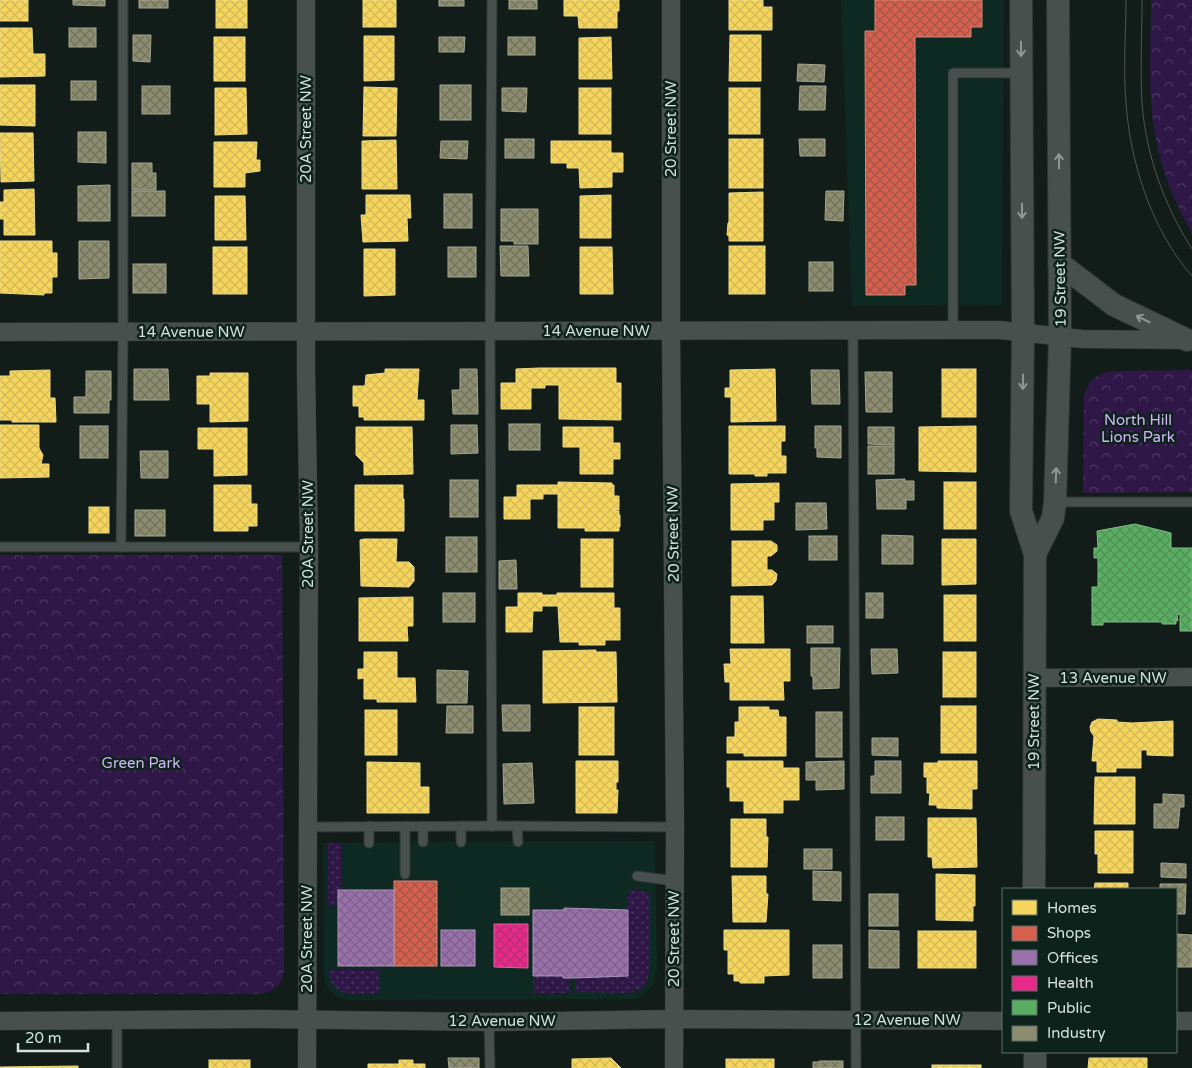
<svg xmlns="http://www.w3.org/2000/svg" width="1192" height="1068" viewBox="0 0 1192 1068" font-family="'Varela Round',sans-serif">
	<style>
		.built { fill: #0e2921 }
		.grass { fill: url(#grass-dots) }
		.park { fill: url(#park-crowns) }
		.homes { fill: url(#homes-cross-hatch); stroke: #ecd982 }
		.shops { fill: url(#shops-cross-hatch); stroke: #d58778 }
		.offices { fill: url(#offices-cross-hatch); stroke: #ab92ba }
		.health { fill: url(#health-cross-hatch); stroke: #e160a3 }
		.public { fill: url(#public-cross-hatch); stroke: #7fbd86 }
		.industry { fill: url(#industry-cross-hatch); stroke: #a2a68f }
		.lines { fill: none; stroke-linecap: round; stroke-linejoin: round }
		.service-casing { stroke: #2e3634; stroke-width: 11 }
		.minor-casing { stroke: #2e3634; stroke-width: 19 }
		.tertiary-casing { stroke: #2e3634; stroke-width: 24 }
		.service { stroke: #47504d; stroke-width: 9 }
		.minor { stroke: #47504d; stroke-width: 18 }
		.tertiary { stroke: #47504d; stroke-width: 22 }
		.tram { stroke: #4e5452; stroke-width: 1 }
		.oneway { stroke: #8e9894 }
		.labels { text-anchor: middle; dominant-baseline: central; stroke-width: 5; stroke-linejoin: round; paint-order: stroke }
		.street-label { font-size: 15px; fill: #d4e1dc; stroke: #0e221c }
		.park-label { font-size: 15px; fill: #d2b5f6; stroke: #0e221c }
	</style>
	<defs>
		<pattern id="grass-dots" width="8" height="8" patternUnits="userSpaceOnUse" patternTransform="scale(1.25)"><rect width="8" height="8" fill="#2f1848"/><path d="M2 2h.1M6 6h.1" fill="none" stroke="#4c3962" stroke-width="1.8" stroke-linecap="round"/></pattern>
		<pattern id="park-crowns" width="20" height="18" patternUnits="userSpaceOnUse" patternTransform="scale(1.25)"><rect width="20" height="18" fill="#2f1848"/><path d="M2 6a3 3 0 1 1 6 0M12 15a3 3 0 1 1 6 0" fill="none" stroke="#4c3962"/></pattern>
		<pattern id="homes-cross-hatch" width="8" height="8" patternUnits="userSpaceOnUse" patternTransform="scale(1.25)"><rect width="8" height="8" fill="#f6d55c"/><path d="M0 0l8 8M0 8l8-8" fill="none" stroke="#d2b857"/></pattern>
		<pattern id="shops-cross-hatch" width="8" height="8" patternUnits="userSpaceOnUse" patternTransform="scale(1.25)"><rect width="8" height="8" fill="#d6604d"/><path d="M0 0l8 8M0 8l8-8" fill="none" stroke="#a25649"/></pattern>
		<pattern id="offices-cross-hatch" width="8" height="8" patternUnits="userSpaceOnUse" patternTransform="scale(1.25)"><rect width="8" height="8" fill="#9970ab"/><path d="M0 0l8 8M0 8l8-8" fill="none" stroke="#7a6186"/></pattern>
		<pattern id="health-cross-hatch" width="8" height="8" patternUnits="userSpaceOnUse" patternTransform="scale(1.25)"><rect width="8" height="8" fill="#e7298a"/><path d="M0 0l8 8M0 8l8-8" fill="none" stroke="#b53174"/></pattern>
		<pattern id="public-cross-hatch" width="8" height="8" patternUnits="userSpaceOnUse" patternTransform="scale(1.25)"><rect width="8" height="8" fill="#5aae61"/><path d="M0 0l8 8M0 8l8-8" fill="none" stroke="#528e58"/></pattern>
		<pattern id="industry-cross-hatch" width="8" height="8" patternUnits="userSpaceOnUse" patternTransform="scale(1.25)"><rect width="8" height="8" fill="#8c8c6e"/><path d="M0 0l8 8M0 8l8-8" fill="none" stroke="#71735f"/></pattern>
	</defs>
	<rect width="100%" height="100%" fill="#121d1a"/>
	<g class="built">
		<polygon points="841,0 1004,0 1002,305 852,306"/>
		<polygon points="532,841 655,841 657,971 653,984 644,994 639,998 633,999 362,1000 346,1000 338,997 330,991 325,983 324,972 323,843"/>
	</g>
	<g class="grass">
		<polygon points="328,843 341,843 341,890 338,905 328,905"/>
		<polygon points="635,889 650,894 650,968 647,983 643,988 629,993 575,992 575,977 628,976 628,897 630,892"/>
		<path d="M328 970H379L380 993C357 994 332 1000 328 970Z"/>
		<polygon points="533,976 563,976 570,978 570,993 533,993"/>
	</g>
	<g class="park">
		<path d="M1151 0H1192V233C1174 202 1161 169 1155 134 1147 90 1151 44 1151 0Z"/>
		<path d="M1192 370V492L1083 493 1084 397C1089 379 1095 375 1112 371Z"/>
		<path d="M0 555H282L284 971C281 986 275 991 260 994H0Z"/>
	</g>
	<g class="homes">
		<rect x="0" y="0" width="28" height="21"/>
		<rect x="216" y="0" width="31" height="28"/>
		<rect x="363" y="0" width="33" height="27"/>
		<polygon points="564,0 619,0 619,11 617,11 617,28 579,28 578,16 564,16"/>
		<polygon points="729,0 763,0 763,7 772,7 772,30 729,30"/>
		<polygon points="0,28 32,28 33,54 45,54 45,76 0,77"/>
		<polygon points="730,35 761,35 761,81 729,81"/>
		<polygon points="364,36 394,36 394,80 364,81"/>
		<rect x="214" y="37" width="31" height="44"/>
		<polygon points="611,37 612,79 579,79 579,38"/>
		<polygon points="0,85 35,85 35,126 0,125"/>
		<polygon points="364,87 397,88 396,136 363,136"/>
		<polygon points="215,88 246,88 247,134 215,135"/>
		<rect x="579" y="88" width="32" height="46"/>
		<rect x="729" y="88" width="31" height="46"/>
		<polygon points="0,133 33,133 34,181 1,182"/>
		<rect x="729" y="139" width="34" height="49"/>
		<polygon points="396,140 397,189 362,189 362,141"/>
		<polygon points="551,141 611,141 611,153 623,153 623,172 612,172 612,187 580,188 579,168 567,168 567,163 551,163"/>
		<polygon points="214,142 257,142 256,160 260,160 260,171 245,173 245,187 214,187"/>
		<polygon points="34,189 35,235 4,235 4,219 0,219 0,202 4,202 4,190"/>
		<polygon points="763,192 763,241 729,241 729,236 727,235 728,223 729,222 729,193"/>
		<polygon points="366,195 410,195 411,218 407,218 408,241 363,242 361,215 366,215"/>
		<polygon points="611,195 611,238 580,238 580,196"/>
		<polygon points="215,196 245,196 246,240 215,240"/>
		<polygon points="0,241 52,241 52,253 57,253 57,277 52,277 52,293 44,293 44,295 0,293"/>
		<rect x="729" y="246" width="36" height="48"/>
		<rect x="213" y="247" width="34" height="47"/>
		<polygon points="580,247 612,247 613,294 580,294"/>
		<polygon points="364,249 395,249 395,295 364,296"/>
		<polygon points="540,368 616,368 616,383 621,383 621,420 559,419 559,385 545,385 545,388 531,388 531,409 501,409 501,383 516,383 516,369"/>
		<polygon points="385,369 419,369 417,400 424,400 424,420 364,420 364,417 359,417 359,406 353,406 353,386 365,386 366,375 385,373"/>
		<polygon points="775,369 776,421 731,422 731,397 725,397 725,388 730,388 730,370"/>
		<rect x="942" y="369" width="34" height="48"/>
		<polygon points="50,370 50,398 55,398 56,422 12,422 12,420 0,420 0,376 10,376 10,371"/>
		<polygon points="210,373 248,373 248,421 210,422 210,404 197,404 197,376 210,376"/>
		<polygon points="0,425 39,425 39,448 43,455 41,464 49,464 49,477 0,478"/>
		<polygon points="729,426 785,426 785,441 781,441 781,456 786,456 786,473 767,473 767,476 755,476 755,474 729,474"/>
		<polygon points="976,426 976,472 919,471 919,427"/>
		<polygon points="356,427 412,427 413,474 364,475 364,463 356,455"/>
		<polygon points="563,427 613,427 613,443 620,443 620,459 613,459 613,474 580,474 580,447 563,447"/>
		<polygon points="198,428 247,428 247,475 214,476 214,449 198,449"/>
		<polygon points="558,482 612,483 612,485 614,485 614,496 619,496 619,510 615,510 615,511 619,511 619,515 620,515 620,527 619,527 619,531 585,531 585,528 558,528 558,494 543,494 543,499 530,499 530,519 504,519 504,497 517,497 517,485 558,485"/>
		<rect x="944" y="482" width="32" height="47"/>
		<polygon points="779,483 779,502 774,502 774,520 763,520 763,530 731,530 731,484"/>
		<polygon points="214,485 251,485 251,504 257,504 257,526 248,526 248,531 214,531"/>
		<polygon points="355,485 403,485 403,499 404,499 404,531 355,531"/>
		<rect x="89" y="507" width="20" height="26"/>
		<polygon points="364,539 397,539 396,562 409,562 414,567 414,581 409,587 361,586 360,540"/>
		<rect x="581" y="539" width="32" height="48"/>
		<polygon points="942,539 976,539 976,584 942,585"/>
		<polygon points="732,541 771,541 777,545 777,551 771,556 767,556 767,570 772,570 777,574 776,581 772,585 732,586"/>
		<polygon points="518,593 542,593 542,595 557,595 557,593 614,593 614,608 620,608 620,640 605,640 605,645 579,645 579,642 560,642 558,606 542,606 542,611 533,611 532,632 506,632 506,607 518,607"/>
		<rect x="944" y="595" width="32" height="46"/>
		<polygon points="731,596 763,596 764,643 731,643"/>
		<polygon points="413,597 413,626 407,626 408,641 359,641 359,598"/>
		<polygon points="730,649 790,649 790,681 783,681 784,700 730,700 730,682 725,682 724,664 731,664"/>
		<polygon points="596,650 596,652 616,652 617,702 543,703 543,651"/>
		<polygon points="364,652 397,652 397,678 415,678 416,702 377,702 377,699 364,699 364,678 358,679 358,669 364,669"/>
		<rect x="943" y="652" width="33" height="45"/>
		<rect x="941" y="706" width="35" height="47"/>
		<rect x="579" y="707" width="35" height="48"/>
		<polygon points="739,707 769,707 769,710 778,710 779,717 786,717 786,756 744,756 744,753 727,753 727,737 735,737 735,722 739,722"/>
		<rect x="365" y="710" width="32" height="45"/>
		<polygon points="1098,719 1117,720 1117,722 1132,723 1173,721 1173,756 1147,755 1147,750 1141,750 1141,768 1116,768 1116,772 1097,772 1097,761 1092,761 1094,736 1091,732 1090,727 1092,722"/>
		<polygon points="576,761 618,761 618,782 616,782 616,790 618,790 617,813 576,813"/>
		<polygon points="727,761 783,761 783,768 799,768 799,800 783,800 783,813 744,813 744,801 730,801 730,787 727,787"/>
		<polygon points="938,761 977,761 977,789 972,789 972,809 937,808 937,805 929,805 930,793 927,793 927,777 924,777 924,763 938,763"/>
		<polygon points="367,762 420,763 420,787 429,787 429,813 367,813"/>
		<polygon points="1095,777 1135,777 1135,824 1094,824"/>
		<polygon points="928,818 976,818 977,867 933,868 932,857 928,857"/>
		<polygon points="731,819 766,819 766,837 768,837 767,867 731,867"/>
		<polygon points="1095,831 1133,831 1133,873 1098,873 1098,854 1095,854"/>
		<polygon points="936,874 975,875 975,906 973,906 973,921 936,920"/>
		<polygon points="732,876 766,876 766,894 768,894 766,922 733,922"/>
		<polygon points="1095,883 1128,883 1128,889 1094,889"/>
		<polygon points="724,930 789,930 789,975 764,976 764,983 740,983 740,981 734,981 734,974 728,974 728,950 724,950"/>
		<rect x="918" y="931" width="58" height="37"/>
		<polygon points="611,1058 621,1068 572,1068 572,1059"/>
		<polygon points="1089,1058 1147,1058 1147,1068 1088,1068"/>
		<rect x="726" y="1059" width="48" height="9"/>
		<rect x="209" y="1060" width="41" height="8"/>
		<polygon points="399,1060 413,1060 413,1064 425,1064 425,1068 368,1068 368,1064 399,1064"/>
		<rect x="932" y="1065" width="49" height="3"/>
		<polygon points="78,1066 78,1068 0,1068 0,1067"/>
	</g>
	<g class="shops">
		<polygon points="875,0 982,0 982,27 971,27 971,37 915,37 916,285 905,285 905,295 866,295 865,31 875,31"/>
		<rect x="394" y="881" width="43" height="85"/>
	</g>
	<g class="offices">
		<rect x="338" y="890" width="56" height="76"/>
		<polygon points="564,908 628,910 628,976 573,978 563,978 563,976 533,976 533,910 564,910"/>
		<rect x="441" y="930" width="34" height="36"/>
	</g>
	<polygon class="health" points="494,924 528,924 528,968 494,967"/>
	<polygon class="public" points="1135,524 1171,533 1171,548 1192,548 1192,631 1180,631 1180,615 1177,614 1178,621 1176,620 1176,624 1162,624 1162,622 1103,622 1103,625 1092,625 1092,587 1098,587 1098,558 1094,558 1094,548 1098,548 1097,531"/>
	<g class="industry">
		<polygon points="73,0 105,0 105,6 73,5"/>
		<rect x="139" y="0" width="29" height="8"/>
		<rect x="439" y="0" width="25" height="6"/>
		<rect x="509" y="0" width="28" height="9"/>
		<rect x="69" y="28" width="27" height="19"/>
		<polygon points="133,35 151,35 150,62 133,61"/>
		<polygon points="439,37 465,37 464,52 439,52"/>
		<rect x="508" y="37" width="27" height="18"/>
		<polygon points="798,64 825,65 824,82 797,81"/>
		<rect x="71" y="81" width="25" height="19"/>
		<rect x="440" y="85" width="31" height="35"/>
		<rect x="142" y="86" width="28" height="28"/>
		<polygon points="800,86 826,86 825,110 799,110"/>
		<polygon points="502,88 527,88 526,112 502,111"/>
		<polygon points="78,132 106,132 106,163 78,162"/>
		<rect x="505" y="139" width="29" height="19"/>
		<polygon points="799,139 825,139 825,156 800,156"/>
		<polygon points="441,141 468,141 467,159 440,158"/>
		<polygon points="132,163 152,163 152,173 156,173 156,190 132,190"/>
		<polygon points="110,185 110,221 78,221 78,186"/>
		<rect x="132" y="191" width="33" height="25"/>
		<polygon points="826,191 844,191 843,221 825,220"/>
		<rect x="444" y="194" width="28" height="34"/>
		<polygon points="501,209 538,209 538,244 514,244 514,241 501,241"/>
		<polygon points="79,241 109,241 109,278 79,279"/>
		<polygon points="500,246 528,246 529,276 501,276"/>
		<rect x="448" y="247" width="28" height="30"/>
		<rect x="809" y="262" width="24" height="29"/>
		<rect x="133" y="264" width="33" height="29"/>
		<polygon points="134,369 168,369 169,400 134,400"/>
		<polygon points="460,369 477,369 478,414 453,414 452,390 460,390"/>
		<polygon points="811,370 839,370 840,404 812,404"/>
		<polygon points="86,371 111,371 111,400 109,400 109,413 74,413 74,397 86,397"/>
		<polygon points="865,372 892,372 892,412 866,412"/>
		<rect x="509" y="424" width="31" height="26"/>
		<polygon points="451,425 477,425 478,453 451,454"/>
		<rect x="80" y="426" width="28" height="32"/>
		<polygon points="815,426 841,426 841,458 817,457 817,448 815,448"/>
		<polygon points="868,427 894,427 894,445 868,444"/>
		<rect x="868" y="446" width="26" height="28"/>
		<polygon points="140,451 168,451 168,478 141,478"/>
		<polygon points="905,479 905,481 914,481 914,500 906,500 906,509 877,509 876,480"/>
		<rect x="450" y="480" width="28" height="37"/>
		<polygon points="796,503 826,503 827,529 796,530"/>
		<rect x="135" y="510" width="30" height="26"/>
		<polygon points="882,535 913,536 913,564 882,564"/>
		<rect x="809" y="536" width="28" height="24"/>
		<rect x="446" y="537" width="31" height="35"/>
		<polygon points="516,560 517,589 499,589 499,561"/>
		<rect x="443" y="593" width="32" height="29"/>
		<rect x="866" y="593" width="17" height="25"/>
		<rect x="807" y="626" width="26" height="17"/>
		<polygon points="811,648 840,648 839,688 813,689 813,676 811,676"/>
		<polygon points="871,649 897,649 898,673 872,674"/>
		<polygon points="437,670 468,671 467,703 437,703"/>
		<polygon points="502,705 530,705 530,731 503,731"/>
		<polygon points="447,706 473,706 473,733 446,733"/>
		<rect x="816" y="712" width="26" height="45"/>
		<polygon points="872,738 898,738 898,756 872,755"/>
		<polygon points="844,761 844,789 816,790 816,780 806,780 806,762"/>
		<polygon points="875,761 901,761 901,793 871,793 871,776 875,776"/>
		<polygon points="532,763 534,803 504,804 503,764"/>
		<polygon points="1163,794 1184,795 1184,807 1180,807 1178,828 1154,828 1154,804 1163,804"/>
		<rect x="876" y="817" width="28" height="23"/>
		<rect x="804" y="849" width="28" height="20"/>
		<polygon points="1161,863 1186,864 1186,878 1161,877"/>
		<polygon points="813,871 841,872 841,901 813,900"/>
		<polygon points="1160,884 1186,884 1185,914 1176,914 1176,889 1160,889"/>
		<rect x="501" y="888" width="28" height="27"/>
		<rect x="869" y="894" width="29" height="32"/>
		<polygon points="869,930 899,931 899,968 869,968"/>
		<polygon points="1176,934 1192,935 1192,967 1176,967"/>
		<rect x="813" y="945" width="29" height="33"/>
		<polygon points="448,1058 479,1058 479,1068 449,1068"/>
		<polygon points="819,1061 843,1061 843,1068 813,1068 813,1062 819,1062"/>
	</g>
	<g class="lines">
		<g class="service-casing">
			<g id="service">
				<polyline points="492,0 490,331 492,826 675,827"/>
				<polyline points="853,330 856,1068"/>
				<polyline points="953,330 953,73 1021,73"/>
				<polyline points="1055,502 1192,502"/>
				<polyline points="0,547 309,547"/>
				<polyline points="121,547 123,332 123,0"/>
				<polyline points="369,826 369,843"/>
				<polyline points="405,826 405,874"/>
				<polyline points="423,826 423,842"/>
				<polyline points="461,826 461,842"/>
				<polyline points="517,826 518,842"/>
				<polyline points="308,827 492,826"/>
				<polyline points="637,876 675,881"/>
				<polyline points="117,1020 117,1068"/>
				<polyline points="489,1022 490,1068"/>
			</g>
		</g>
		<g class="minor-casing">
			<g id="minor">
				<polyline points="306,0 306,373 309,547 307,1068"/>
				<polyline points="671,0 671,330 675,827 674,1068"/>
				<polyline points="0,332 953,330 1000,330 1082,339 1184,340"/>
				<polyline points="1034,678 1192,677"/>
				<polyline points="0,1021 262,1019 489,1022 674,1019 1003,1021"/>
				<polyline points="1176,1021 1192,1021"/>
			</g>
		</g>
		<g class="tertiary-casing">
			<g id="tertiary">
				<polyline points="1021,0 1023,333 1021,511 1035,554 1034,889"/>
				<polyline points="1059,263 1114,305 1187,340"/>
				<polyline points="1035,554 1053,518 1055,502 1060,337 1058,0"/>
				<polyline points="1035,1068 1035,1052"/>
			</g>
		</g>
		<use href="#service" class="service"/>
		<use href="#minor" class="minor"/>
		<use href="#tertiary" class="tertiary"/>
		<g class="tram">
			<path d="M1126 0C1126 34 1123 69 1126 103 1130 162 1152 231 1192 276"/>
			<path d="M1142 0C1142 34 1140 69 1142 103 1146 155 1164 205 1192 249"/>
		</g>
	</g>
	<defs><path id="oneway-shaft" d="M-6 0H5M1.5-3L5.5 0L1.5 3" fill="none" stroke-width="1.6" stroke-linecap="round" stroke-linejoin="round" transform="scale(1.25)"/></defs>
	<g class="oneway">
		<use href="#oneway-shaft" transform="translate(1021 49) rotate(90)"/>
		<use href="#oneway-shaft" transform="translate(1059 161) rotate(-90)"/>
		<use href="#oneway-shaft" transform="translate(1022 211) rotate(90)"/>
		<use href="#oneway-shaft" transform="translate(1143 319) rotate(-154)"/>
		<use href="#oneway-shaft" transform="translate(1023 382) rotate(91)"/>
		<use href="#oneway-shaft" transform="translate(1056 475) rotate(-88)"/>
	</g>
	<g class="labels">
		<g class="street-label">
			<text transform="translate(306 129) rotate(-90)">20A Street NW</text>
			<text transform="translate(671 129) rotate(-90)">20 Street NW</text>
			<text transform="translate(1060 279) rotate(-91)">19 Street NW</text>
			<text x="596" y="331">14 Avenue NW</text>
			<text x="191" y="332">14 Avenue NW</text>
			<text transform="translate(308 534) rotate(-90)">20A Street NW</text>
			<text transform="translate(673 534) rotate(-91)">20 Street NW</text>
			<text x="1113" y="678">13 Avenue NW</text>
			<text transform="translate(1034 722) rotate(-90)">19 Street NW</text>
			<text transform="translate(307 939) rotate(-90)">20A Street NW</text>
			<text transform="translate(674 939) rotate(-90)">20 Street NW</text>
			<text x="907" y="1020">12 Avenue NW</text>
			<text x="502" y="1021">12 Avenue NW</text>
		</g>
		<g class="park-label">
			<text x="1138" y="420">North Hill<tspan x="1138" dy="17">Lions Park</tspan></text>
			<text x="141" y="763">Green Park</text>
		</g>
	</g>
	<rect x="1002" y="888" width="175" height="165" fill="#0e221c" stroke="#5d6e69"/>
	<rect x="1012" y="900" width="25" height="15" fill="#f6d55c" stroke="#5d6e69"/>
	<text x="1047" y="913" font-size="15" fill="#d4e1dc">Homes</text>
	<rect x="1012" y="926" width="25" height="15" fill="#d6604d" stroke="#5d6e69"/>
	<text x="1047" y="938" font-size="15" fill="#d4e1dc">Shops</text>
	<rect x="1012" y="950" width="25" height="15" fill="#9970ab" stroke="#5d6e69"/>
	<text x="1047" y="963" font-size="15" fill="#d4e1dc">Offices</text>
	<rect x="1012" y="976" width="25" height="15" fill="#e7298a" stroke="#5d6e69"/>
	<text x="1047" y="988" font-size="15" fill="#d4e1dc">Health</text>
	<rect x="1012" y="1000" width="25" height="15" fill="#5aae61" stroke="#5d6e69"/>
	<text x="1047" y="1013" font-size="15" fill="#d4e1dc">Public</text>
	<rect x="1012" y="1026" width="25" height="15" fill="#8c8c6e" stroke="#5d6e69"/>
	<text x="1047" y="1038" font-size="15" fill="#d4e1dc">Industry</text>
	<path d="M18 1043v8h70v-8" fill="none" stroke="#d4e1dc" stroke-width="2.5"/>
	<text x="25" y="1043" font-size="15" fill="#d4e1dc" stroke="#0e221c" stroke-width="4" paint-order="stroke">20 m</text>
</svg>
